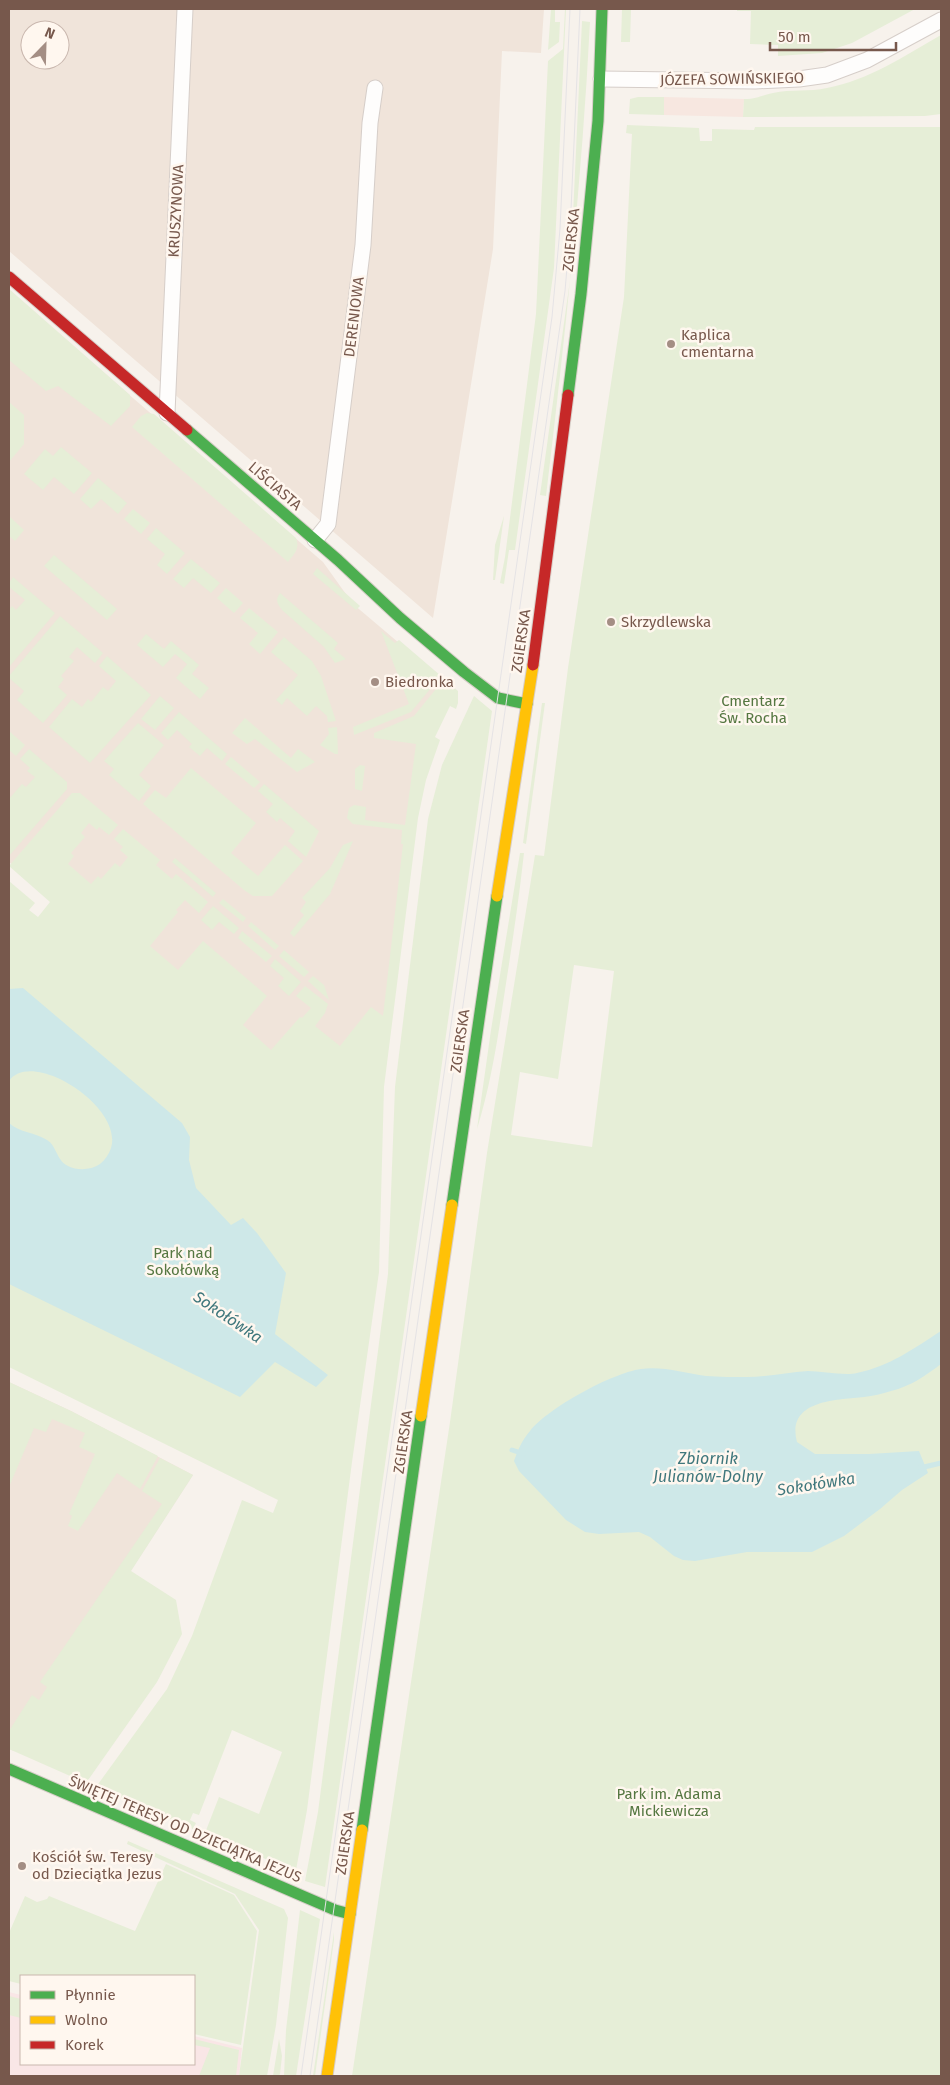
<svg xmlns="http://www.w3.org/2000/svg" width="950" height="2085" viewBox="0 0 950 2085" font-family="'Fira Sans',sans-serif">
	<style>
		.residential { fill: #f0e4da; fill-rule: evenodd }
		.commercial { fill: #f7e7e0 }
		.medical { fill: #f9e6e6 }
		.green { fill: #e6eed7; fill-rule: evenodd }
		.water { fill: #cee8e8 }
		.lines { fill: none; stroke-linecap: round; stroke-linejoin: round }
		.stream { stroke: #cee8e8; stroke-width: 5 }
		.street-casing { stroke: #d6cec9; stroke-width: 17 }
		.fast-casing { stroke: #d7cec8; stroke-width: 13 }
		.slow-casing { stroke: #d7cec8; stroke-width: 13 }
		.jam-casing { stroke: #d7cec8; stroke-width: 13 }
		.street { stroke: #fefdfc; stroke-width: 15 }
		.fast { stroke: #4caf50; stroke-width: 11 }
		.slow { stroke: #ffc107; stroke-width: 11 }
		.jam { stroke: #c62828; stroke-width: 11 }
		.tram { stroke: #e5e3e5; stroke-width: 1 }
		.poi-dot { fill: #a48e84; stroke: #fff7ef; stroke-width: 2 }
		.labels { text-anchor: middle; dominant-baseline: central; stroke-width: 5; stroke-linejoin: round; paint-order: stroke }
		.street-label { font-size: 15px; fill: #77584c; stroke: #fff7ef }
		.poi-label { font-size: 15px; fill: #77584c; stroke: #fff7ef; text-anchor: start }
		.park-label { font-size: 15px; fill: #557741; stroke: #fff7ef }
		.water-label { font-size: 16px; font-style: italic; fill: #3f777c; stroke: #fff7ef }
	</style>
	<rect width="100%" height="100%" fill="#f7f2ec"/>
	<g class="residential">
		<path d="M9 9H544L541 53 502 51 493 249 433 618 9 251ZM30 30H60V60H30Z"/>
		<polygon points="9,291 323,562 353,604 438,676 367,1124 54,900 9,862"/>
		<polygon points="9,1382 71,1411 193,1475 14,1751 9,1749"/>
	</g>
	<polygon class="commercial" points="664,97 744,99 743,117 664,115"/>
	<polygon class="medical" points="9,1992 21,1995 21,2064 194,2064 194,2036 242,2048 239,2076 9,2076"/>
	<g class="green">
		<polygon points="551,9 555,9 555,22 560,22 559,42 548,50"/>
		<polygon points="565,9 566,9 554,268 515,550 509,550 504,584 500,583 505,557 536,314 548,61 563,49"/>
		<polygon points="622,9 631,9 630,42 621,42"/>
		<polygon points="737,9 915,9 852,43 822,53 778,56 778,45 750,44 751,11 737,11"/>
		<path d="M582 21 590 22C582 180 565 338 546 496L540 495 570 280Z"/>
		<path d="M941 35V114L925 116 743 117 744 99C759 99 761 95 773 93 791 89 809 92 827 88 869 80 904 56 941 35Z"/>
		<polygon points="638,97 664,97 664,115 629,114 630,99"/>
		<path d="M627 125 699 128 700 141H712V129L754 130 755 127H941V2076H352L450 1422 487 1153 535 855 544 856 568 668 624 297 632 134 626 133ZM574 965 614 971 592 1147 511 1135 520 1072 558 1079Z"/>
		<polygon points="9,289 130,395 130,406 111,426 58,386 46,391 9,360"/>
		<polygon points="9,402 24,415 24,444 9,462"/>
		<path d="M147 413 154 414 296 538C300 549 295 553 288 562L132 427 141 416Z"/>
		<polygon points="61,447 92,473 74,494 54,477 43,490 24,474 45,449 53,456"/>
		<polygon points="98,478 127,503 118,514 101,499 91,509 80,499"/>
		<polygon points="133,509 150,523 141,534 124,519"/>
		<polygon points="9,516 24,530 15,541 9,536"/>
		<polygon points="504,516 495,580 493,580 495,545"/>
		<polygon points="156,528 185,553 167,574 157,565 165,554 147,539"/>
		<polygon points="54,555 117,609 107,620 44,566"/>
		<polygon points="191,559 220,583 211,593 193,578 184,588 173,579"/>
		<polygon points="317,568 360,606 356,610 313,574"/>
		<polygon points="13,577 55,613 9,667 9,610 12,606 16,610 25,600 9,587 9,583"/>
		<polygon points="226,588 243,603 234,613 217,598"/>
		<path d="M280 593 338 643 334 649 346 659 335 663 324 647 282 610C277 603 275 600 280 593Z"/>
		<polygon points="249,608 278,632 260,654 249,644 258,633 240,618"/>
		<polygon points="60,616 103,653 95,663 77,647 69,657 74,661 61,676 64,679 58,687 67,695 43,723 17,700 24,691 9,678 9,676"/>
		<polygon points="381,631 395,643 399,640 441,676 411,712 354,735 353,727 409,704"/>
		<polygon points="146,634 164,649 171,641 199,665 192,674 209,688 200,699 176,678 187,664 175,654 163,667 137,645"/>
		<polygon points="284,637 312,661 321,676 336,721 328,722 327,716 316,706 307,716 287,698 282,705 276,700 298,675 271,652"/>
		<polygon points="107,656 151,695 90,763 49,727 72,699 82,707 88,699 91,702 103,687 108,691 116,681 99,666"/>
		<polygon points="444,679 458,691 458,703 456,709 450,706 435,737 440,740 426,780 418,818 384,1087 379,1272 352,1462 307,1810 296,1870 284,1867 205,1833 219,1797 259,1814 282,1752 232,1730 199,1815 193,1813 190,1820 196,1823 193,1829 96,1787 167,1689 192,1636 242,1500 273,1513 278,1500 9,1367 9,881 35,903 29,910 38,917 50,902 9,866 72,793 80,793 118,825 109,835 99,827 97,830 89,823 81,833 85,837 71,853 74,856 68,864 91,884 98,876 101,879 115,863 120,867 128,857 120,850 123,847 114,839 123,829 160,860 156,865 172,879 176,874 208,902 199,913 185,900 176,910 178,912 150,946 178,970 203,941 267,996 243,1025 271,1050 300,1017 302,1018 311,1008 296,996 305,986 328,1004 325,1013 315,1026 340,1046 371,1007 383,1016 403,844 401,844 402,830 353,824 347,818 349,808 354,805 366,807 365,820 405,825 416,744 374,738 374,733 414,716"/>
		<polygon points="160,696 174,708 155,730 141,719"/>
		<polygon points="474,696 492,711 325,1887 305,1881 318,1812 388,1274 395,1087 428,819 442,765"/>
		<polygon points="542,703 545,703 526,844 523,843"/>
		<polygon points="179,712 227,754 222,761 207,748 200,756 189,747 192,744 177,730 168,740 161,733"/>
		<polygon points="245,718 291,758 298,749 315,762 297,772 255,739 247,744 232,733"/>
		<polygon points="138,723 164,745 139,775 151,786 139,801 109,775 114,769 104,761"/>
		<polygon points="337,727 338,754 335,754 320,745 329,734 328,728"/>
		<polygon points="9,731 25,745 16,756 9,750"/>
		<polygon points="29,749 67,782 67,789 9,856 9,799 22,784 26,787 35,777 27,771 30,768 20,759"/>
		<polygon points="231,757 260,782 254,788 225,764"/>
		<polygon points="360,765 365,766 362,791 355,789 355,769"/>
		<polygon points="191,768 256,823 231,853 258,876 285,845 303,861 272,896 253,896 244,890 143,804 155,790 166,798"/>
		<polygon points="264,784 319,831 306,857 288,841 295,831 280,818 277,822 266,812 273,804 258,791"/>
		<polygon points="353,841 330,894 294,937 290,933 304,915 300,911 306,902 302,898 330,868 343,845"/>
		<path d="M520 853H524C519 899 512 945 505 990 498 1037 491 1084 477 1129L491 1030Z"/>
		<polygon points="175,858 216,893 213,897 172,862"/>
		<polygon points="223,899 246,918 243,922 219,903"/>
		<polygon points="213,906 239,928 234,934 219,922 212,930 201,920"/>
		<polygon points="251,922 279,946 275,950 248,926"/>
		<polygon points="242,931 272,956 266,962 238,938"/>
		<polygon points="284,950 309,972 304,977 279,956"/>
		<polygon points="275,959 301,982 289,996 278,986 284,978 270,966"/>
		<polygon points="313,976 324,985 329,1000 308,981"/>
		<polygon points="9,1382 71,1411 158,1456 140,1489 117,1473 78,1531 68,1526 72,1516 69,1514 95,1454 79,1447 85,1433 52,1419 46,1432 34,1428 9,1487"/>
		<polygon points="160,1458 193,1475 131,1571 176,1600 182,1634 157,1682 86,1783 9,1749 9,1731 32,1695 39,1700 47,1687 40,1682 162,1504 142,1491"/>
		<polygon points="128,1841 284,1909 288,1918 276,2025 267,2076 239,2076 259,1930 235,1894 127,1844"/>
		<polygon points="166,1864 234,1895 257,1931 241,2045 194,2034 194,1976 21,1976 21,1984 9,1981 9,1933 25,1896 37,1902 47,1899 49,1896 135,1931"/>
		<polygon points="300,1910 320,1919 296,2076 284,2076 286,2030"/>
		<polygon points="334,1932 334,1940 315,2076 313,2076"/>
		<polygon points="9,1996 21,1999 21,2018 9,2015"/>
		<polygon points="194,2039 239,2050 236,2076 199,2076 210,2048 194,2045"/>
		<polygon points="279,2039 282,2056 280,2074 279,2076 273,2076"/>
	</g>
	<g class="water">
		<path d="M23 988 182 1123 190 1137 189 1160 196 1188 231 1225 243 1218 257 1233 286 1273 275 1334 328 1375 316 1387 275 1362 240 1397 9 1284V1123C20 1133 35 1132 47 1140 57 1146 56 1160 68 1166 78 1171 91 1170 100 1164 105 1160 109 1154 111 1148 124 1107 32 1048 9 1081V989Z"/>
		<path d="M941 1331V1364C925 1376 911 1386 891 1391 882 1394 873 1396 864 1397 836 1400 786 1400 797 1442L815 1454H869L919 1451 928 1473 902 1490 880 1509 844 1536 812 1552H747L695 1561 683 1560 674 1556 650 1537 639 1532 599 1534 585 1532 566 1520 519 1471 514 1461C518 1450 522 1440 530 1431 548 1408 612 1373 641 1369 662 1366 685 1373 706 1376 719 1377 734 1377 747 1377 768 1377 788 1372 808 1371 821 1371 845 1376 857 1373 890 1366 913 1349 941 1331Z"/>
	</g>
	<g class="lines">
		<g class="stream">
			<polyline points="512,1450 524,1454"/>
			<polyline points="920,1468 941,1463"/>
		</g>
		<g class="street-casing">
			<g id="street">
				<polyline points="601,79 755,81 799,79 827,75 867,60 941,20"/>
				<polyline points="167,413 185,9"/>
				<polyline points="315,540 328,524 363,245 370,123 375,88"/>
			</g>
		</g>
		<g class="fast-casing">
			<g id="fast">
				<polyline points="568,395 581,294 598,121 602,9"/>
				<polyline points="187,430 338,560 400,618 464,672 498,698 527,704"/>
				<polyline points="452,1205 497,896"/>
				<polyline points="9,1769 335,1910 350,1914"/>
				<polyline points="362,1830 421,1416"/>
			</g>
		</g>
		<g class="slow-casing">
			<g id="slow">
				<polyline points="497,896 533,665"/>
				<polyline points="421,1416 452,1205"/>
				<polyline points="327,2076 362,1830"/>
			</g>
		</g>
		<g class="jam-casing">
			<g id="jam">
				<polyline points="9,277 187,430"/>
				<polyline points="533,665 568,395"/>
			</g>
		</g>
		<use href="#street" class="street"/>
		<use href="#fast" class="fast"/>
		<use href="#slow" class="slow"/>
		<use href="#jam" class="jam"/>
		<g class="tram">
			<polyline points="301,2076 552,317 560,229 570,9"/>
			<polyline points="310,2076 565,291 570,232 580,9"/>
		</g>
	</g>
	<g class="poi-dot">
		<circle cx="671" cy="344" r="5"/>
		<circle cx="611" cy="622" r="5"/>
		<circle cx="375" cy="682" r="5"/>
		<circle cx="22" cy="1866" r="5"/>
	</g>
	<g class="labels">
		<g class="street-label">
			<text transform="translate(732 79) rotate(-1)">JÓZEFA SOWIŃSKIEGO</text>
			<text transform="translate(176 211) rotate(-87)">KRUSZYNOWA</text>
			<text transform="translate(571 240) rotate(-84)">ZGIERSKA</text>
			<text transform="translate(354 317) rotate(-83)">DERENIOWA</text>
			<text transform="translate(275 486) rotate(41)">LIŚCIASTA</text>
			<text transform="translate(521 641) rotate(-82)">ZGIERSKA</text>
			<text transform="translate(460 1041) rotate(-82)">ZGIERSKA</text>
			<text transform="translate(403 1442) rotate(-82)">ZGIERSKA</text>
			<text transform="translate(185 1829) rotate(23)">ŚWIĘTEJ TERESY OD DZIECIĄTKA JEZUS</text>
			<text transform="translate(345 1843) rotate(-82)">ZGIERSKA</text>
		</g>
		<g class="poi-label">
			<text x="681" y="335">Kaplica<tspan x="681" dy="17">cmentarna</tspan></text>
			<text x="621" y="622">Skrzydlewska</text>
			<text x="385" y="682">Biedronka</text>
			<text x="32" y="1857">Kościół św. Teresy<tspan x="32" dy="17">od Dzieciątka Jezus</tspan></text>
		</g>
		<g class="park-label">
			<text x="753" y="701">Cmentarz<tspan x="753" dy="17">Św. Rocha</tspan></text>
			<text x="183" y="1253">Park nad<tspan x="183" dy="17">Sokołówką</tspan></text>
			<text x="669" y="1794">Park im. Adama<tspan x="669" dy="17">Mickiewicza</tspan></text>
		</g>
		<g class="water-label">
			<text transform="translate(228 1317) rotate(34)">Sokołówka</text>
			<text x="708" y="1458">Zbiornik<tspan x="708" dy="18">Julianów-Dolny</tspan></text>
			<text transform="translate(816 1484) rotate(-9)">Sokołówka</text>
		</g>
	</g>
	<rect width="950" height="2085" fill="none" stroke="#77584c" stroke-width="20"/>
	<rect x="20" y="1975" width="175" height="90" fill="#fff7ef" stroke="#c9b7ae"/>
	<rect x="30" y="1991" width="25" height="8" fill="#4caf50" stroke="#c9b7ae"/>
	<text x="65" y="2000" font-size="15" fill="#77584c">Płynnie</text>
	<rect x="30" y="2016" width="25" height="8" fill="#ffc107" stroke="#c9b7ae"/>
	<text x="65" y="2025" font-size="15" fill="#77584c">Wolno</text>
	<rect x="30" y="2041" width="25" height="8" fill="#c62828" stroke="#c9b7ae"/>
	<text x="65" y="2050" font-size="15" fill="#77584c">Korek</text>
	<g transform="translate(45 45) rotate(23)"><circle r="24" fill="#fff7ef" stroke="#c9b7ae"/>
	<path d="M0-4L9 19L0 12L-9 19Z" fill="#a48e84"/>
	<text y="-8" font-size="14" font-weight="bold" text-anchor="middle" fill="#77584c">N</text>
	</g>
	<path d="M770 42v8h126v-8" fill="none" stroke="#77584c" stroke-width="2.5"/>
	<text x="778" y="42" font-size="15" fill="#77584c" stroke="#fff7ef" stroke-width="4" paint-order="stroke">50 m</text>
</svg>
